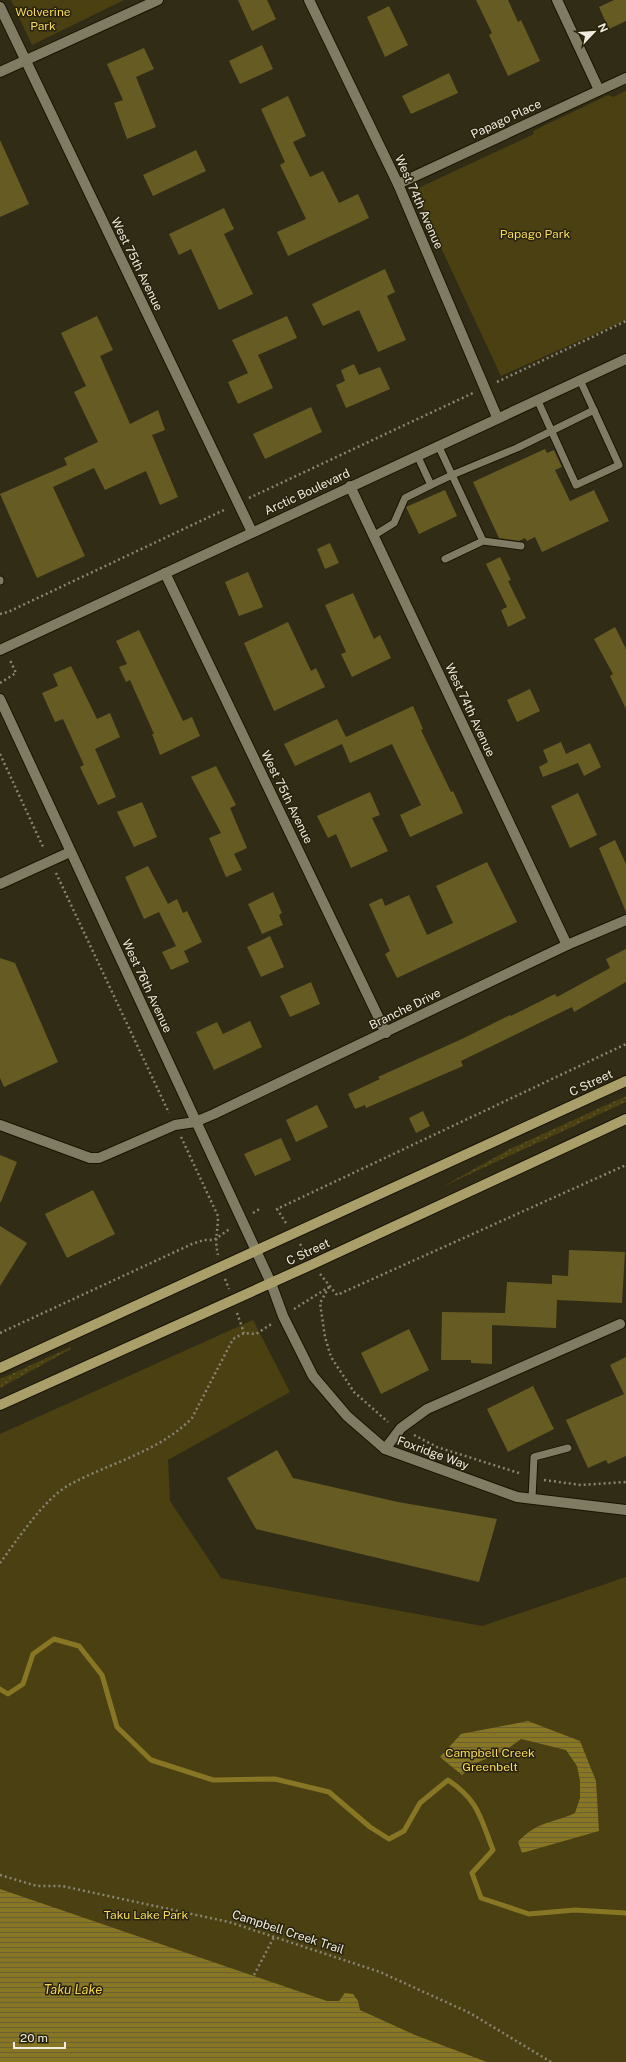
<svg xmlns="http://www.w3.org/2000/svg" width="626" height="2062" viewBox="0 0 626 2062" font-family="'Public Sans',sans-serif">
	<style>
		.grass { fill: url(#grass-dots) }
		.park { fill: #4a4012 }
		.water { fill: url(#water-rules) }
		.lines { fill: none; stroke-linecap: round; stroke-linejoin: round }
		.stream { stroke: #877624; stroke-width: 5 }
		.building { fill: #675b24 }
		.lane-casing { stroke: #191401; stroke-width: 9 }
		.street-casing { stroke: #191401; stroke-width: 12 }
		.secondary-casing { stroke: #191401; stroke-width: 12 }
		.primary-casing { stroke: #191401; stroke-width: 12 }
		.path { stroke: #898573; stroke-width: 2.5; stroke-dasharray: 2 3; stroke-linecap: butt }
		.lane { stroke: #807b63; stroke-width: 7 }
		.street { stroke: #807b63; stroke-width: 10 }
		.secondary { stroke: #807b63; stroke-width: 10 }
		.primary { stroke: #aa9e6a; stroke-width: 10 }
		.labels { text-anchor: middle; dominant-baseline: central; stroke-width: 3; stroke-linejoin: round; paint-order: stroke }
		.park-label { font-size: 12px; fill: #fadc51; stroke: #27220c }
		.street-label { font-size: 12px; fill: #efecdf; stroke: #27220c }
		.water-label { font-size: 13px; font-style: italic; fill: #f4d649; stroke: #27220c }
	</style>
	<defs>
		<pattern id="grass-dots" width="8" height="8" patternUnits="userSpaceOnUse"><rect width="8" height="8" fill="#4a4012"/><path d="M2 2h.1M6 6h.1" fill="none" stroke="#645c34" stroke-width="1.8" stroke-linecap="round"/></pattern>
		<pattern id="water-rules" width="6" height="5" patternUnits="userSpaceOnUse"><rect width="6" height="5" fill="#877624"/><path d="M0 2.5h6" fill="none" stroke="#6b6132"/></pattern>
	</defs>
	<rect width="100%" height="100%" fill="#312c16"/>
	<g class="grass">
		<polygon points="626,1096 626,1102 442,1187 510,1149"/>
		<polygon points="71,1347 71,1349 0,1388 0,1379"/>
	</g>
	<g class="park">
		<polygon points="11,0 124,0 32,45"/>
		<polygon points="626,91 626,320 501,376 414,190 534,134 533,131 608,95 613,97"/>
		<polygon points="253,1320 290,1392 168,1460 170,1501 221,1578 482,1626 626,1577 626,2062 0,2062 0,1434"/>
	</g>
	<g class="water">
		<path d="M528 1721 580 1741 596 1781 599 1831 522 1853 518 1842C537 1821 551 1824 575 1813L580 1798V1781L577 1766 566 1750 521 1739 506 1750 476 1763 462 1775 440 1757 461 1734Z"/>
		<polygon points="0,1889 327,2001 339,2001 345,1993 353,1994 358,2001 360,2010 415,2035 487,2062 0,2062"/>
	</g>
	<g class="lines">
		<path class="stream" d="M0 1689 8 1694 23 1684 33 1654 54 1639 79 1646 102 1675 117 1727 151 1760 213 1780 275 1779 329 1792 370 1827 389 1839 404 1831 420 1803 448 1780C479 1801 480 1817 493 1850L472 1873 481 1898 529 1914 575 1910 626 1913"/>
	</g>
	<g class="building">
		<polygon points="238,0 267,0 276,19 252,31"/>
		<polygon points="476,0 508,0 518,22 521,20 540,61 508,76 489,35 492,33"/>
		<polygon points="614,0 626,0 626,21 609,29 599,7"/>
		<polygon points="389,6 408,45 385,57 367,17"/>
		<polygon points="262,45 273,69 240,84 229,61"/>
		<polygon points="144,48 154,69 136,77 156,127 127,139 114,103 123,100 107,64"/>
		<polygon points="449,73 458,93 411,114 402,96"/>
		<polygon points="288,96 306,136 293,142 310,177 323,171 339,203 358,194 369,218 288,256 277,232 306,219 280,165 285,162 261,109"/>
		<polygon points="0,140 29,204 0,217"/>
		<polygon points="196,150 206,171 153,196 143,175"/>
		<polygon points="224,208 234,229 224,234 253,294 219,310 191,249 179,255 169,234"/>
		<polygon points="385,269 395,292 387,296 406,340 378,352 359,310 323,326 312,304"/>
		<polygon points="97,316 113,350 100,356 130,424 158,410 165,430 152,435 178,497 160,505 146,471 105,490 94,468 53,487 85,556 37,578 0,494 67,465 64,458 98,442 74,392 86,386 61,333"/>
		<polygon points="287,316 297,338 258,355 273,388 238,404 228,382 248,373 232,340"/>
		<polygon points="354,364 359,375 380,367 390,389 346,408 336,385 345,381 341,370"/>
		<polygon points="311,407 322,432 265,459 253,434"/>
		<polygon points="545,449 547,453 554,450 562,467 555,470 570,501 594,490 609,521 542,552 535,537 527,541 525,538 519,541 499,538 473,482"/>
		<polygon points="445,490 457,516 419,534 406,507"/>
		<polygon points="330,543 339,563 325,569 317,549"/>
		<polygon points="500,557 511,580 508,581 526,618 508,627 501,610 507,607 486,564"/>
		<polygon points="248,572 263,607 239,616 225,582"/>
		<polygon points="353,593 374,639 380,635 391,658 352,677 341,654 346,652 325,605"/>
		<polygon points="288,622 311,671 316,668 325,687 274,711 244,643"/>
		<polygon points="615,627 626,649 626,709 610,676 613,674 594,639"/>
		<polygon points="139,630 183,721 192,717 200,736 160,755 152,734 154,734 130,680 126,682 119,667 127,664 116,641"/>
		<polygon points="71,666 97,719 110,713 120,737 95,749 116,797 98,805 80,767 84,765 63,719 55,722 42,693 58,686 53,674"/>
		<polygon points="530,689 540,711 517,722 507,700"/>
		<polygon points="413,706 423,729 421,730 451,792 453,791 463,813 410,837 400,815 421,805 392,744 350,763 342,744 295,766 284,744 337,719 346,737"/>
		<polygon points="561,742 566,754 590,743 601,767 584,776 578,763 543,777 539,767 548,762 543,750"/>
		<polygon points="216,766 236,805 230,808 247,848 234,854 242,870 226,877 209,838 221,833 191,777"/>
		<polygon points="370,792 380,815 372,818 388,851 351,868 336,834 328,838 317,816"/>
		<polygon points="578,793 597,835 570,848 551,806"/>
		<polygon points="142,802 157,837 134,847 117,812"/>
		<polygon points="615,840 626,864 626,912 599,848"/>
		<polygon points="487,862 517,922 397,978 385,954 390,951 369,904 382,898 385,906 409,895 427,935 453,923 436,886"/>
		<polygon points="148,866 168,904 177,899 183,913 187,911 202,942 184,951 189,962 171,970 162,952 176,946 159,912 144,919 125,877"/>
		<polygon points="273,892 282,913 279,915 283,925 262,934 248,904"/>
		<polygon points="270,936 284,967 261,977 247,947"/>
		<polygon points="626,949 626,982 574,1012 572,1007 461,1061 463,1066 366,1108 365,1105 355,1109 348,1094 380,1079 378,1077 464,1038 510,1015 511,1016 555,994 557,997 610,968 606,959"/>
		<polygon points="0,958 15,963 58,1062 4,1087 0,1078"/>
		<polygon points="311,982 320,1004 290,1017 280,996"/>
		<polygon points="250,1021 262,1047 214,1070 196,1032 217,1022 223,1034"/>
		<polygon points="317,1105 328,1127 296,1142 286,1120"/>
		<polygon points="423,1111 430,1126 416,1133 409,1118"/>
		<polygon points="281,1138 291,1160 255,1176 244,1154"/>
		<polygon points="0,1155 17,1162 1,1202 0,1202"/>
		<polygon points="93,1190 115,1234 67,1258 45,1214"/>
		<polygon points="0,1226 27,1243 0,1286"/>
		<polygon points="569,1250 625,1252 622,1303 557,1300 556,1328 492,1325 492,1364 471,1363 471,1360 441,1360 442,1312 505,1313 507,1282 552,1284 552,1275 568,1276"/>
		<polygon points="409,1329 429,1370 381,1394 361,1353"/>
		<polygon points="626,1357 626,1456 608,1464 606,1460 588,1468 566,1420 624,1394 610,1365"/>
		<polygon points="533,1386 554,1429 508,1452 487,1409"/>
		<polygon points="277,1450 293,1478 398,1502 497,1519 479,1582 256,1529 227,1478"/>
	</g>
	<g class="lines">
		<g class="lane-casing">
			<g id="lane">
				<polyline points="537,399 576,485 619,465 580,380"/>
				<polyline points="438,445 452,475 517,448 594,410"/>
				<polyline points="417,455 431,485 452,475 483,541 445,559"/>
				<polyline points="373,536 394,523 405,498 431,485"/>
				<polyline points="483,541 521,546"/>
				<polyline points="0,580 0,581"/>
				<polyline points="532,1498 534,1457 568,1448"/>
			</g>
		</g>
		<g class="street-casing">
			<g id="street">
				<polyline points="309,0 398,184 497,417"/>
				<polyline points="557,0 599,90"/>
				<polyline points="0,7 252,532"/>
				<polyline points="0,72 158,0"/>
				<polyline points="398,184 626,78"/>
				<polyline points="350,486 567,945"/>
				<polyline points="165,573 386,1033"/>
				<polyline points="0,884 70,852"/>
				<polyline points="0,1125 90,1158 99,1158 175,1125 195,1122 214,1114 567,945 626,920"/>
				<polyline points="271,1283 283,1316 313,1376 347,1416 385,1449 517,1497 626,1510"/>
				<polyline points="385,1449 401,1428 427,1409 620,1324"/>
			</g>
		</g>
		<g class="secondary-casing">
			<g id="secondary">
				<polyline points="0,650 626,359"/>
				<polyline points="0,699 271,1283"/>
			</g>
		</g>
		<g class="primary-casing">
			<g id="primary">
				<polyline points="0,1368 626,1081"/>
				<polyline points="0,1405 313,1264 626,1119"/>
			</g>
		</g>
		<g class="path">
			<polyline points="497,382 626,321"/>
			<polyline points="249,498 473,393"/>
			<polyline points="0,614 8,612 226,509"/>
			<polyline points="0,683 16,673 10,660"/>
			<polyline points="0,754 44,849"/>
			<polyline points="56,873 169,1113"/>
			<path d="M181 1137 218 1216C218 1233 214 1237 218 1255"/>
			<polyline points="253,1213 261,1208"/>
			<polyline points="286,1223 277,1209 626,1044"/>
			<polyline points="300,1244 306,1253"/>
			<polyline points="320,1274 337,1295 626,1165"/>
			<polyline points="225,1279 229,1289"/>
			<polyline points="329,1287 320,1303 325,1337 331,1357 354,1392 388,1422"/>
			<polyline points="294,1309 329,1287"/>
			<polyline points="237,1313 244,1333"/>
			<polyline points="0,1333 192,1244 204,1240 214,1240 231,1228"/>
			<polyline points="414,1435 437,1447 522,1474"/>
			<polyline points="544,1480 581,1485 626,1482"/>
			<path d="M0 1563C18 1539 44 1499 69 1485 109 1463 159 1452 192 1418L233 1339 244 1333 256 1334 273 1323"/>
			<polyline points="0,1875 37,1886 62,1886 229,1922 380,1972 470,2013 551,2062"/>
			<polyline points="254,1975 274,1937"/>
		</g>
		<use href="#lane" class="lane"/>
		<use href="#street" class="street"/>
		<use href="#secondary" class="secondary"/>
		<use href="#primary" class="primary"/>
	</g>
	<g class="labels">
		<g class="park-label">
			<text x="43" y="12">Wolverine<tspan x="43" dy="14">Park</tspan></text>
			<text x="535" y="234">Papago Park</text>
			<text x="490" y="1753">Campbell Creek<tspan x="490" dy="14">Greenbelt</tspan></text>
			<text x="146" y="1915">Taku Lake Park</text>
		</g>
		<g class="street-label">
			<text transform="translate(506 119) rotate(-25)">Papago Place</text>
			<text transform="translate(419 202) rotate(66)">West 74th Avenue</text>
			<text transform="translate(137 264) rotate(64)">West 75th Avenue</text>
			<text transform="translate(307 492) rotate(-25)">Arctic Boulevard</text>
			<text transform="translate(470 710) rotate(65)">West 74th Avenue</text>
			<text transform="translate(287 797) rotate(64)">West 75th Avenue</text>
			<text transform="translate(147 986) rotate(65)">West 76th Avenue</text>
			<text transform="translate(405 1009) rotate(-26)">Branche Drive</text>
			<text transform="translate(591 1083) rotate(-25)">C Street</text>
			<text transform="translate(308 1252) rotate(-25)">C Street</text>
			<text transform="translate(433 1453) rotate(20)">Foxridge Way</text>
			<text transform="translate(288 1932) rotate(18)">Campbell Creek Trail</text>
		</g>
		<g class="water-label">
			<text x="73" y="1989">Taku Lake</text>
		</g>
	</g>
	<g transform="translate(594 32) rotate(65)" stroke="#27220c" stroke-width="3" paint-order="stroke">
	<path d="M0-3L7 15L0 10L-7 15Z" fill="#efecdf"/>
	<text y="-6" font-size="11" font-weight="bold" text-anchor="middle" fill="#efecdf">N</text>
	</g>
	<path d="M14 2042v6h51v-6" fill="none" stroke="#efecdf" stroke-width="2"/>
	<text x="20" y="2042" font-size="12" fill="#efecdf" stroke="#27220c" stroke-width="3" paint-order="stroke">20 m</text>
</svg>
